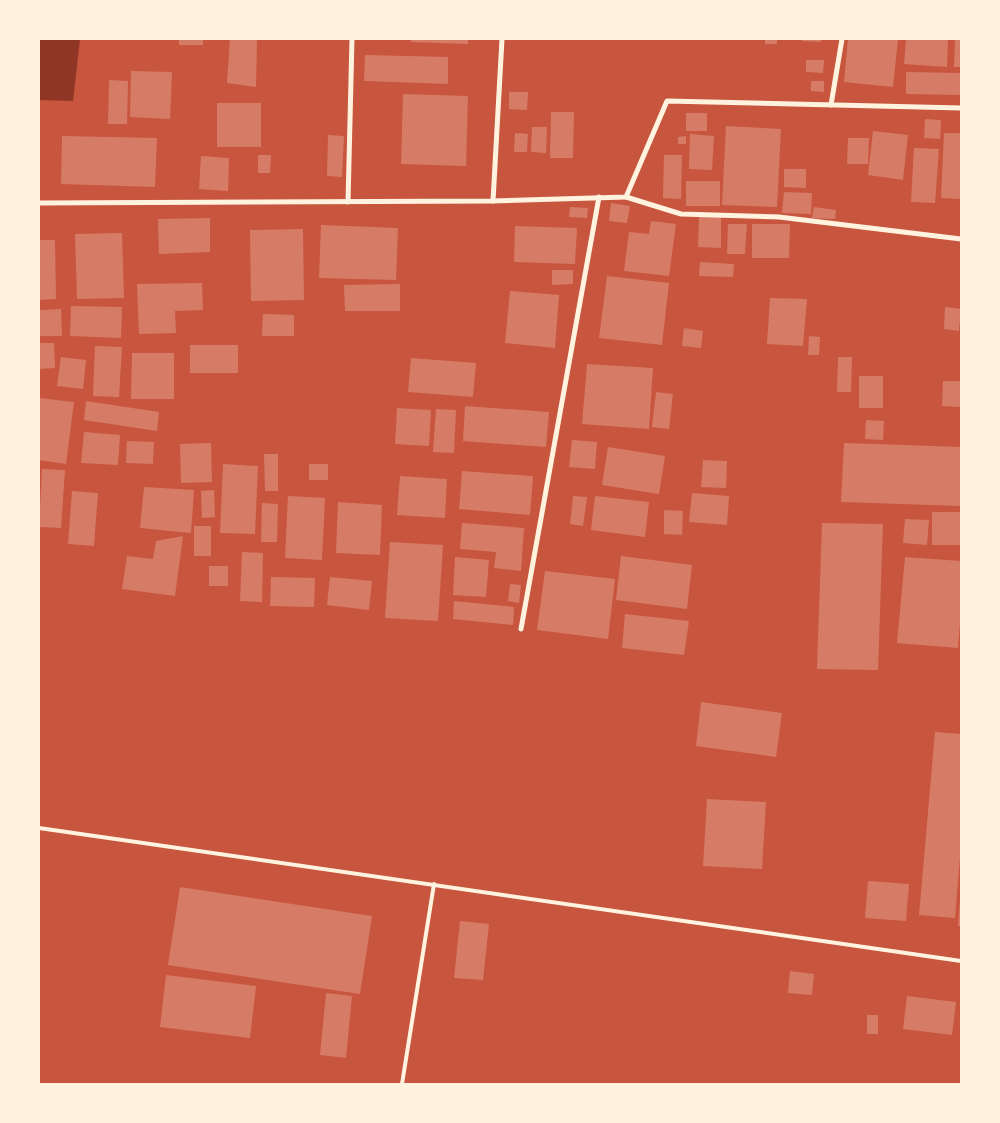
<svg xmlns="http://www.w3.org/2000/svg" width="1000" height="1123" viewBox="0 0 1000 1123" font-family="'PT Serif',serif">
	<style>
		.water { fill: #8f3625 }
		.building { fill: #d67c66 }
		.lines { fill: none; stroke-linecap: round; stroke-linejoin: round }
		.service { stroke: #fff3e0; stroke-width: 4 }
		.minor { stroke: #fff3e0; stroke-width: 5 }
	</style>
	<rect width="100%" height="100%" fill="#c8553d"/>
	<polygon class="water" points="39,39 80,39 73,101 39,100"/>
	<g class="building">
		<rect x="179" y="39" width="24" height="6"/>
		<polygon points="230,39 257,39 256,87 227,83"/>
		<polygon points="411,39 468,39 468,44 411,42"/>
		<rect x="765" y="39" width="12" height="5"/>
		<polygon points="802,39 821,39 821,42 802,41"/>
		<polygon points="848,39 898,39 893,87 844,82"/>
		<polygon points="906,39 948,39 947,67 904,64"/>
		<polygon points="955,39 961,39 961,67 954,67"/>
		<polygon points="365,55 448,57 448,84 364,81"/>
		<polygon points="806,60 824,60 823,73 806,72"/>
		<polygon points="131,71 172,72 170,119 130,117"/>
		<polygon points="906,72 961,73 961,95 906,94"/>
		<polygon points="109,80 128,81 127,124 108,124"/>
		<polygon points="811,81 824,81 824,92 811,91"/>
		<polygon points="509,92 528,92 527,110 509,109"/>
		<polygon points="403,94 468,96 466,166 401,164"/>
		<rect x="217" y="103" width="44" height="44"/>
		<polygon points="551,112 574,112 573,158 550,158"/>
		<rect x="686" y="113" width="21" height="18"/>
		<polygon points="925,119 941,120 940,139 924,138"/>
		<polygon points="726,126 781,129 777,207 722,205"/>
		<polygon points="532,127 547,127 546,153 531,152"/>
		<polygon points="873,131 908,135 903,180 868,175"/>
		<polygon points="515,133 528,134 527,152 514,152"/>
		<polygon points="944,133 961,133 961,199 941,198"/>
		<polygon points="690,134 714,136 712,170 689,169"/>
		<polygon points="328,135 344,136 342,177 327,176"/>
		<polygon points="62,136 157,138 155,187 61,184"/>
		<polygon points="686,136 686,144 678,144 678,137"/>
		<polygon points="848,138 869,138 868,164 847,164"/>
		<polygon points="914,148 939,149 935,203 911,202"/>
		<polygon points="258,155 271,155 270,173 258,173"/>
		<polygon points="664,155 682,155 681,199 663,198"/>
		<polygon points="201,156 229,158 228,191 199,189"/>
		<polygon points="784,169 806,169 806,188 784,187"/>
		<rect x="686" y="181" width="34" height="25"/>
		<polygon points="784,192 812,193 811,214 782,213"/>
		<polygon points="611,203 630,206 627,223 609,221"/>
		<polygon points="570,207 588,208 587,218 569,217"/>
		<polygon points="814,207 836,210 835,219 812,218"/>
		<polygon points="699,217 721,217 721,248 698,247"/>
		<polygon points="210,218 210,252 159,254 158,219"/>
		<polygon points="651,221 676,224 669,276 624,271 629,232 649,234"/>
		<polygon points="728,224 747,224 745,254 727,254"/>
		<polygon points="752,224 790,224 789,258 752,258"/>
		<polygon points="321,225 398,228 396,280 319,278"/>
		<polygon points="515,226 577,228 575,264 514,262"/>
		<polygon points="303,229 304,300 251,301 250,230"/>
		<polygon points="122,233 124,298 77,299 75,234"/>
		<polygon points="39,240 55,240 56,299 39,300"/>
		<polygon points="700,262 734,264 733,277 699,276"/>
		<polygon points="552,270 573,270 573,284 552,285"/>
		<polygon points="607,276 669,283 662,345 599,338"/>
		<polygon points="202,283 203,310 175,311 176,333 139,334 137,284"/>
		<polygon points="400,284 400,311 345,311 344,285"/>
		<polygon points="510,291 559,295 555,348 505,343"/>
		<polygon points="770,298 807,299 803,346 767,344"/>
		<polygon points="71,306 122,307 121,338 70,336"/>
		<polygon points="945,307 961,309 959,331 944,329"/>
		<polygon points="61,309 62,336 39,336 39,310"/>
		<polygon points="263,314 294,315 294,336 262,336"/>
		<polygon points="684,328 703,331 701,348 682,346"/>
		<polygon points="809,336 820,337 819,355 808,355"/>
		<polygon points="39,343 54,343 55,368 39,369"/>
		<rect x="190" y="345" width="48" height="28"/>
		<polygon points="95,346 122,347 119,397 93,396"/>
		<polygon points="132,353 174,353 174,399 131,399"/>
		<polygon points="61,357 86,360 83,389 57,386"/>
		<polygon points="838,357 852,357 851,392 837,392"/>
		<polygon points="411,358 476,363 473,397 408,392"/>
		<polygon points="587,364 653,368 649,429 582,424"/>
		<rect x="859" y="376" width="24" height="32"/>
		<polygon points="943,381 961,381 961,407 942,406"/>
		<polygon points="656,392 673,394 669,429 652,427"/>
		<polygon points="39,398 74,402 66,464 39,460"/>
		<polygon points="86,401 159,412 157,431 84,420"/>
		<polygon points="465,406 549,412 546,447 463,441"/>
		<polygon points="397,408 431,410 429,446 395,444"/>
		<polygon points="436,409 456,410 454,453 433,452"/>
		<polygon points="866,420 884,421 883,440 865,439"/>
		<polygon points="84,432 120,435 118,465 81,463"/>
		<polygon points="572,440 597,442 595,469 569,467"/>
		<polygon points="127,441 154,442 153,464 126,463"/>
		<polygon points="211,443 212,482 181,483 180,444"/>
		<polygon points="844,443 961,447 961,506 841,502"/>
		<polygon points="608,447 665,456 659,494 602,485"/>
		<polygon points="264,454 278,454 278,491 265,491"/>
		<polygon points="703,460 727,461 726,488 701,487"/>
		<polygon points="223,464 258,466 255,534 220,533"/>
		<rect x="309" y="464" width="19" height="16"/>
		<polygon points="42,469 65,470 61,528 39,527"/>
		<polygon points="462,471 533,476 530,515 459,509"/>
		<polygon points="400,476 447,479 445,518 397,515"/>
		<polygon points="144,487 194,490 191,533 140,528"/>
		<polygon points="214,490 215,517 202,518 201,491"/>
		<polygon points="72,491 98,493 94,546 68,544"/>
		<polygon points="692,493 729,496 727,525 689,522"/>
		<polygon points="288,496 325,498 322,560 285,558"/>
		<polygon points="573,496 587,497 583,526 570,524"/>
		<polygon points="595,496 649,502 645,537 591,530"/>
		<polygon points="338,502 382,505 380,555 336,553"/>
		<polygon points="262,503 278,504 277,542 261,542"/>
		<polygon points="664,510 683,511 682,535 664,534"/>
		<rect x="932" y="512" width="29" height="33"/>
		<polygon points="905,519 929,520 927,545 903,543"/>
		<polygon points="462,523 524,528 521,571 494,568 496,552 460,549"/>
		<polygon points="822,523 883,524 878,670 817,669"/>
		<rect x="194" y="526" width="17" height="30"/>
		<polygon points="183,536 175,596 122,589 127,556 153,559 156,541"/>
		<polygon points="390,542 443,545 438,621 385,618"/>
		<polygon points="242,552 263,553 262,602 240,601"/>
		<polygon points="621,556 692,565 687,609 616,600"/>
		<polygon points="455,557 489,560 486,597 453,595"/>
		<polygon points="905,557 961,561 961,609 958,648 897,643"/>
		<rect x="209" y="566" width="19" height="20"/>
		<polygon points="545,571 615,579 608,639 537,630"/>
		<polygon points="271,577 315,578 314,607 270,606"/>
		<polygon points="330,577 372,581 369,610 327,605"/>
		<polygon points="510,584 521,585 519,603 508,601"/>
		<polygon points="454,601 514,607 513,625 453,619"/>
		<polygon points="625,614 689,621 684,655 622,648"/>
		<polygon points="701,702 782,713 776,757 696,746"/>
		<polygon points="935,732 961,734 961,845 955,918 919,915"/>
		<polygon points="707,799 766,802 762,869 703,866"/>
		<polygon points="868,881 909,884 906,921 865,918"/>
		<polygon points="180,887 372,916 360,994 168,965"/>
		<polygon points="960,900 961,900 961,926 958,926"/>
		<polygon points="460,921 489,924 483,980 454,978"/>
		<polygon points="790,971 814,974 812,995 788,993"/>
		<polygon points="166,975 256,986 250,1038 160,1027"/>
		<polygon points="326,993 352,996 346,1058 320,1055"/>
		<polygon points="907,996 956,1002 952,1035 903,1029"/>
		<rect x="867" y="1015" width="11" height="19"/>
	</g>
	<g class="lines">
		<g class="service">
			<polyline points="39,828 961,961"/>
			<polyline points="402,1084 434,884"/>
		</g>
		<g class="minor">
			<polyline points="831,105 842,39"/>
			<polyline points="626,197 681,214 779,217 961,239"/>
			<polyline points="493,201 502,39"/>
			<polyline points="348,202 352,39"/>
			<polyline points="39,203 493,201 626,197 667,101 961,108"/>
			<polyline points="521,629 599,197"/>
		</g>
	</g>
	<rect width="1000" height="1123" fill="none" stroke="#fff3e0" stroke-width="80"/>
</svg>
